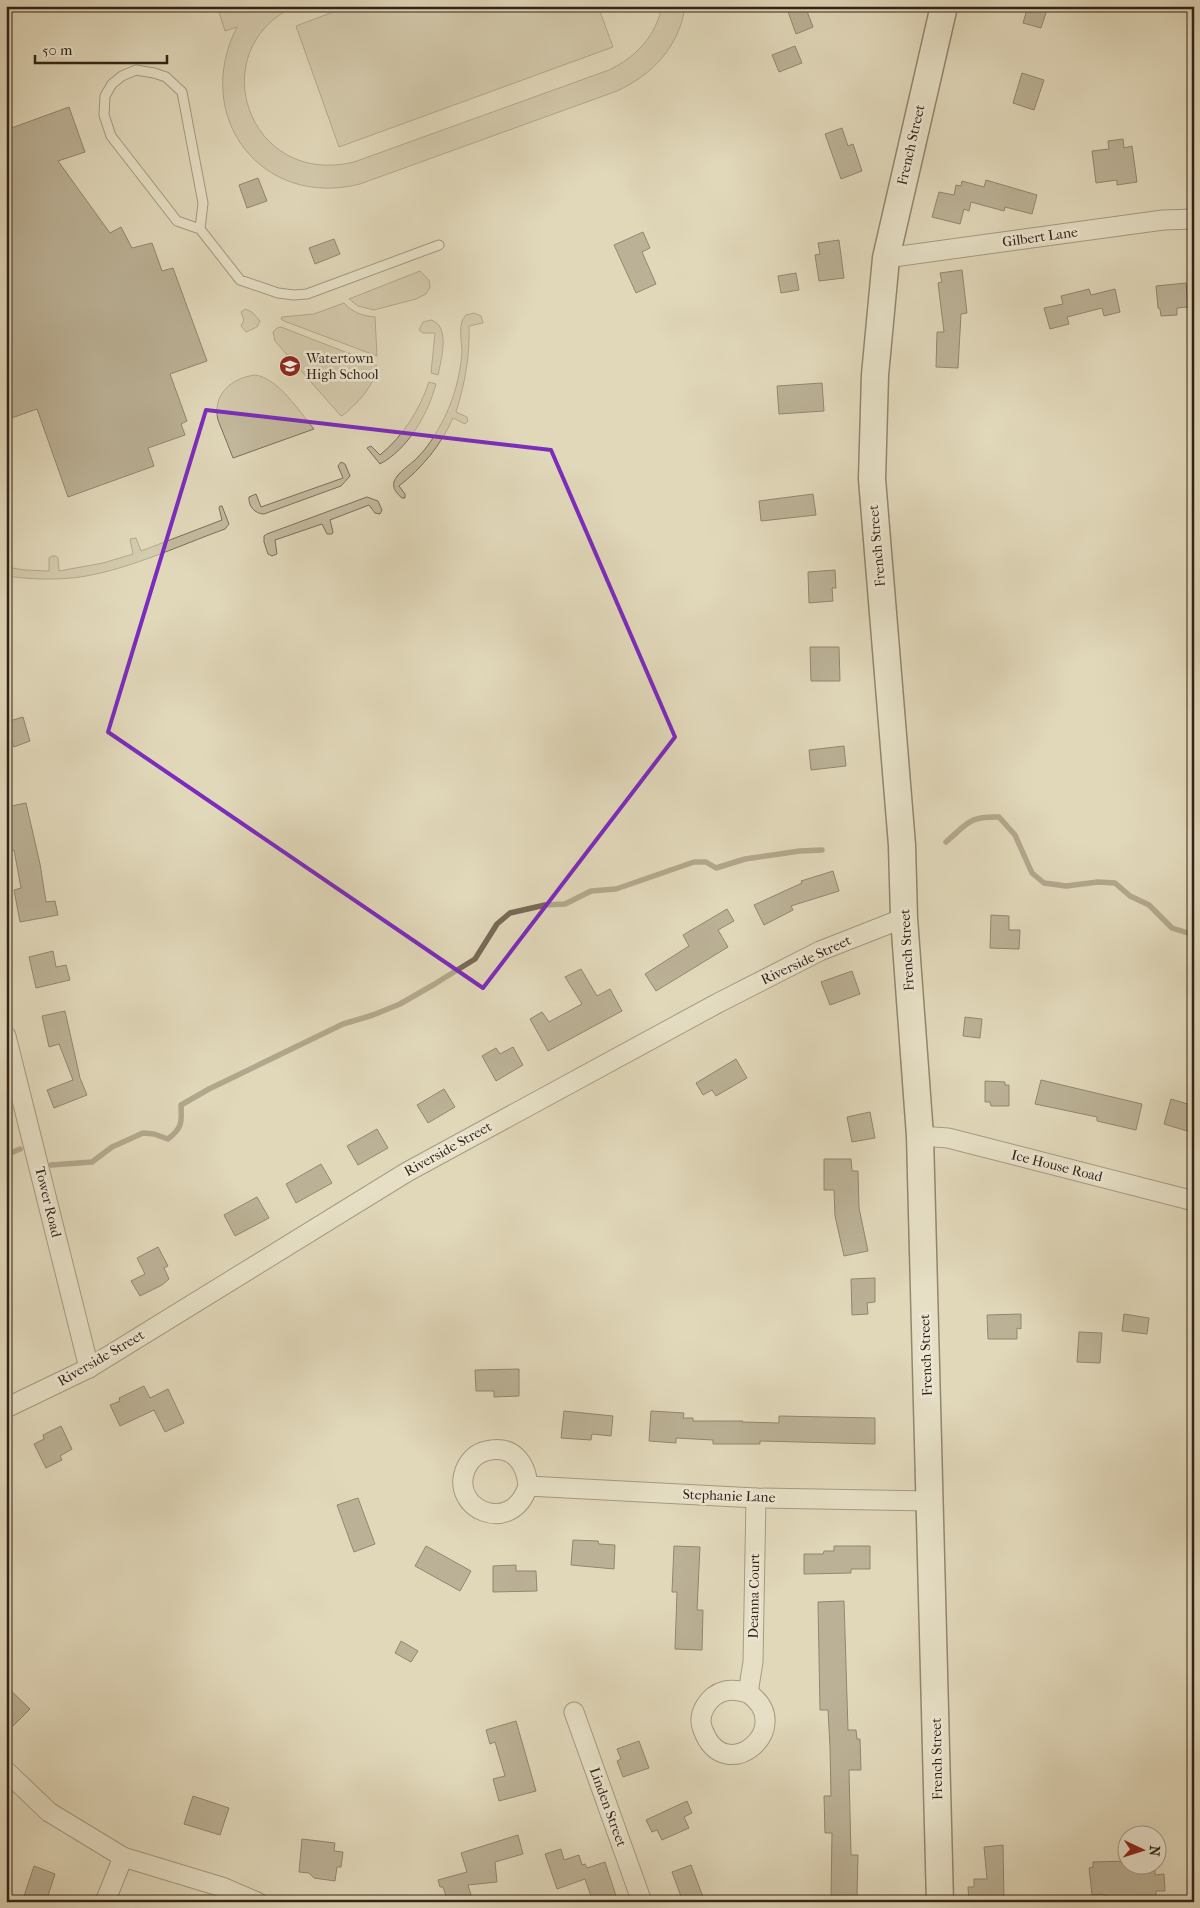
<svg xmlns="http://www.w3.org/2000/svg" width="1200" height="1908" viewBox="0 0 1200 1908" font-family="'IM FELL French Canon',serif">
	<style>
		.green { fill: #c3b99e; stroke: #7b6e5a }
		.lines { fill: none; stroke-linecap: round; stroke-linejoin: round }
		.stream { stroke: #786a56; stroke-width: 5.5 }
		.building { fill: #8d816b; stroke: #332215 }
		.lane-casing { stroke: #5e503e; stroke-width: 11 }
		.street-casing { stroke: #5e503e; stroke-width: 21 }
		.secondary-casing { stroke: #332215; stroke-width: 29 }
		.lane { stroke: #ece6d2; stroke-width: 9 }
		.street { stroke: #ece6d2; stroke-width: 19 }
		.secondary { stroke: #ece6d2; stroke-width: 26 }
		.marked { fill: none; stroke: #7b2cbf; stroke-width: 4; stroke-linejoin: round }
		.labels { text-anchor: middle; dominant-baseline: central; stroke-width: 5; stroke-linejoin: round; paint-order: stroke }
		.street-label { font-size: 14px; fill: #332215; stroke: #ece6d2 }
		.poi-label { font-size: 14px; fill: #332215; stroke: #ece6d2; text-anchor: start }
	</style>
	<rect width="100%" height="100%" fill="#e1d8ba"/>
	<filter id="stains"><feTurbulence type="fractalNoise" baseFrequency=".004" numOctaves="4"/><feColorMatrix values="0 0 0 0 .2 0 0 0 0 .09 0 0 0 0 .02 0 0 0 .5 -.17"/></filter>
	<radialGradient id="worn" r=".72"><stop offset=".6" stop-color="#630" stop-opacity="0"/><stop offset="1" stop-color="#630" stop-opacity=".3"/></radialGradient>
	<g class="green">
		<path d="M226 6H295C201 50 248 188 354 162L609 70C636 57 656 36 662 6H685C680 46 652 75 617 91L360 184C262 209 191 117 237 27L225 31 218 9Z"/>
		<polygon points="349,6 598,6 613,47 339,147 296,26"/>
		<polygon points="420,271 429,280 430,287 426,294 416,299 374,310 358,306 349,299"/>
		<path d="M344 303C352 312 362 316 375 317L377 356 284 321 281 319 282 317 314 314Z"/>
		<polygon points="245,309 252,312 260,321 257,327 246,332 241,326 244,320 241,312"/>
		<path d="M474 313 481 316 483 323 469 326C470 356 465 383 456 412L467 417 468 421 465 424 453 418C441 445 422 468 399 486L405 494V498H402C397 494 392 488 394 482 397 472 411 465 418 457 427 448 434 437 440 426 453 403 460 378 462 352 462 341 457 324 466 315Z"/>
		<path d="M431 320C451 326 441 360 438 375L431 373 435 333H423L419 330 423 322Z"/>
		<path d="M281 327 376 364C378 383 356 405 342 416L340 415 275 341 273 332 277 328Z"/>
		<path d="M255 375C278 378 299 411 314 429L233 458 218 420C212 395 231 378 255 375Z"/>
		<path d="M429 382 436 384C428 414 408 449 380 464L367 448 371 446 380 455C403 436 419 411 429 382Z"/>
		<path d="M341 462 345 464 350 476 341 486 264 514C255 514 248 506 249 497L256 494 261 507 343 478 338 466Z"/>
		<polygon points="367,497 378,501 382,510 380,514 375,513 369,505 330,520 333,532 332,534 327,534 322,524 275,540 277,554 272,556 268,554 264,542 264,536 267,534"/>
		<path d="M220 506H222L229 524 225 529C178 546 121 573 72 578 50 580 28 579 6 576V567L25 570 49 571V558L52 556H56L58 558 59 571 103 563 133 554 130 539 136 538 141 551 222 520 219 508Z"/>
	</g>
	<g class="lines">
		<g class="stream">
			<path d="M946 842C968 823 969 816 999 817L1015 835 1032 873 1044 883 1066 886 1098 882 1115 883 1130 896 1149 905 1172 928 1194 935"/>
			<polyline points="6,1155 20,1149"/>
			<path d="M51 1165 92 1162 112 1147 143 1133 154 1134 168 1139C182 1128 182 1123 181 1105L209 1089 343 1024 373 1015 400 1004 433 985 475 959 497 924 510 913 545 905 565 904 591 891 616 889 694 862H706L716 868 745 859 800 851 822 850"/>
		</g>
	</g>
	<g class="building">
		<polygon points="786,6 805,6 813,27 796,34"/>
		<polygon points="1028,6 1047,10 1041,28 1023,23"/>
		<polygon points="795,46 802,63 779,72 772,55"/>
		<polygon points="1022,73 1044,80 1034,110 1013,103"/>
		<polygon points="69,107 85,152 58,161 110,233 121,227 132,248 152,243 162,271 173,268 207,361 170,374 187,421 181,424 185,435 148,448 154,466 68,497 37,409 6,420 6,130"/>
		<polygon points="842,128 848,146 853,144 862,171 841,179 825,134"/>
		<polygon points="1123,139 1124,148 1132,146 1137,182 1117,185 1117,180 1096,183 1092,151 1109,149 1108,141"/>
		<polygon points="258,178 267,201 247,208 239,185"/>
		<polygon points="986,180 1037,195 1032,214 1005,207 1004,211 971,202 969,211 964,209 960,224 932,217 939,192 954,195 956,185 961,186 962,181 984,187"/>
		<polygon points="643,232 650,248 642,252 656,284 636,293 614,245"/>
		<polygon points="334,239 340,254 315,264 309,248"/>
		<polygon points="839,240 844,278 819,281 815,255 820,254 818,243"/>
		<polygon points="962,270 967,313 961,314 958,368 936,367 937,332 944,332 938,283 942,282 940,273"/>
		<polygon points="796,273 799,290 781,293 778,276"/>
		<polygon points="1186,283 1188,307 1177,308 1177,315 1161,316 1160,309 1158,308 1156,286"/>
		<polygon points="1089,289 1091,295 1115,289 1120,312 1104,316 1102,308 1067,317 1069,324 1050,329 1044,308 1063,304 1061,296"/>
		<polygon points="822,383 824,411 779,414 777,386"/>
		<polygon points="813,494 816,515 761,521 759,501"/>
		<polygon points="835,570 836,588 832,588 833,601 809,603 808,572"/>
		<polygon points="810,647 839,647 840,681 811,681"/>
		<polygon points="23,717 30,741 14,747 12,742 6,744 6,722"/>
		<polygon points="844,746 846,766 811,770 809,750"/>
		<polygon points="26,803 40,864 46,902 55,901 58,915 20,922 14,890 21,888 14,850 11,851 6,831 10,830 6,807"/>
		<polygon points="833,871 839,891 791,906 793,910 764,925 754,905 802,883 801,881"/>
		<polygon points="727,909 734,921 718,930 728,947 656,991 645,974 689,946 683,935"/>
		<polygon points="991,915 1009,916 1009,930 1020,930 1019,949 990,948"/>
		<polygon points="53,951 56,967 66,965 70,980 36,988 29,957"/>
		<polygon points="581,969 597,996 610,989 622,1011 548,1051 530,1019 542,1012 549,1022 582,1004 565,977"/>
		<polygon points="852,971 860,994 830,1005 821,982"/>
		<polygon points="65,1011 80,1078 87,1095 54,1108 47,1090 73,1080 59,1044 49,1047 42,1016"/>
		<polygon points="965,1017 982,1019 980,1038 963,1036"/>
		<polygon points="513,1047 523,1065 496,1081 482,1056 496,1048 500,1054"/>
		<polygon points="736,1059 747,1078 716,1096 712,1090 703,1095 696,1083"/>
		<polygon points="1041,1080 1142,1104 1136,1130 1097,1121 1097,1117 1035,1104"/>
		<polygon points="985,1081 1005,1082 1005,1085 1009,1085 1009,1106 991,1106 990,1102 985,1102"/>
		<polygon points="444,1089 455,1107 428,1123 417,1105"/>
		<polygon points="1171,1099 1194,1106 1194,1133 1164,1124"/>
		<polygon points="870,1112 875,1138 852,1142 847,1117"/>
		<polygon points="377,1129 388,1148 358,1165 347,1146"/>
		<polygon points="824,1159 851,1159 852,1171 858,1171 859,1208 868,1251 844,1256 835,1216 834,1190 824,1190"/>
		<polygon points="321,1164 332,1183 296,1203 286,1184"/>
		<polygon points="257,1197 269,1218 235,1236 224,1215"/>
		<polygon points="158,1247 168,1266 164,1268 169,1279 162,1285 140,1296 131,1281 145,1274 137,1258"/>
		<polygon points="875,1278 875,1302 867,1303 868,1314 852,1315 851,1279"/>
		<polygon points="1021,1314 1021,1329 1017,1328 1017,1339 988,1339 987,1315"/>
		<polygon points="1124,1314 1149,1318 1147,1334 1122,1331"/>
		<polygon points="1079,1332 1102,1333 1100,1363 1077,1362"/>
		<polygon points="519,1369 519,1396 494,1397 494,1391 476,1391 475,1370"/>
		<polygon points="144,1386 150,1398 168,1389 184,1423 165,1432 154,1410 120,1426 110,1405 120,1401 119,1398"/>
		<polygon points="564,1411 613,1416 611,1436 592,1434 591,1440 561,1438"/>
		<polygon points="651,1411 684,1413 683,1418 693,1418 693,1421 743,1421 742,1422 779,1423 779,1416 875,1418 875,1444 760,1441 760,1444 713,1444 713,1440 676,1438 676,1443 649,1441"/>
		<polygon points="61,1426 72,1449 60,1456 62,1460 46,1468 34,1444 44,1439 43,1435"/>
		<polygon points="358,1498 375,1544 354,1552 337,1505"/>
		<polygon points="573,1540 598,1541 599,1544 615,1545 614,1569 571,1565"/>
		<polygon points="426,1546 471,1571 460,1591 415,1566"/>
		<polygon points="674,1546 700,1547 697,1610 703,1610 702,1650 675,1649 677,1592 672,1592"/>
		<polygon points="834,1546 870,1546 870,1569 851,1569 851,1573 804,1574 804,1554 823,1554 824,1551 834,1551"/>
		<polygon points="516,1565 516,1571 536,1571 537,1591 493,1592 493,1566"/>
		<polygon points="844,1601 848,1730 856,1730 857,1739 860,1739 861,1770 849,1770 851,1855 858,1855 857,1897 831,1896 832,1833 825,1833 824,1796 831,1796 830,1747 828,1710 820,1710 818,1602"/>
		<polygon points="401,1641 418,1651 411,1662 395,1653"/>
		<polygon points="6,1686 30,1709 6,1733"/>
		<polygon points="516,1721 536,1791 499,1801 493,1779 505,1776 495,1742 490,1744 486,1730"/>
		<polygon points="639,1741 649,1768 623,1777 617,1761 621,1759 617,1749"/>
		<polygon points="193,1796 229,1808 220,1835 184,1824"/>
		<polygon points="687,1801 692,1813 684,1817 689,1828 662,1840 657,1830 652,1832 646,1820"/>
		<polygon points="518,1835 523,1854 495,1862 497,1882 468,1885 473,1902 448,1902 443,1887 440,1887 438,1880 467,1872 461,1853"/>
		<polygon points="302,1839 335,1843 334,1851 343,1852 341,1867 337,1867 335,1881 314,1878 309,1873 299,1872"/>
		<polygon points="1003,1845 1004,1902 969,1902 968,1887 974,1887 974,1879 987,1879 984,1847"/>
		<polygon points="561,1849 564,1860 579,1855 582,1865 585,1864 587,1868 605,1862 618,1902 593,1902 585,1879 557,1889 545,1854"/>
		<polygon points="1128,1861 1128,1866 1155,1866 1155,1875 1164,1874 1165,1891 1156,1891 1156,1902 1125,1902 1101,1894 1092,1895 1089,1868 1093,1867 1093,1862"/>
		<polygon points="691,1865 705,1902 683,1902 672,1872"/>
		<polygon points="34,1866 55,1874 46,1902 22,1902"/>
	</g>
	<g class="lines">
		<g class="lane-casing">
			<polyline id="lane" points="200,229 203,203 182,92 166,77 154,73 136,70 122,76 112,84 105,96 104,115 111,136 177,221 200,229 240,280 278,293 294,295 307,294 439,245"/>
		</g>
		<g class="street-casing">
			<g id="street">
				<polyline points="886,258 1163,220 1194,219"/>
				<polyline points="6,1036 89,1368"/>
				<polyline points="920,1136 948,1138 1194,1201"/>
				<polyline points="6,1408 89,1368 407,1172 718,1003 820,951 904,918"/>
				<path d="M528 1486C526 1462 512 1444 486 1451 477 1453 470 1460 466 1468 448 1509 512 1537 528 1486L756 1498 930 1501"/>
				<path d="M748 1693C798 1727 725 1789 703 1730 696 1714 709 1695 725 1691 733 1689 740 1691 748 1693L753 1662 756 1498"/>
				<polyline points="574,1712 642,1902"/>
				<polyline points="6,1771 49,1812 123,1857 222,1887 257,1902"/>
				<polyline points="105,1902 123,1857"/>
			</g>
		</g>
		<g class="secondary-casing">
			<polyline id="secondary" points="940,1902 920,1136 904,918 902,845 872,479 875,375 886,258 944,6"/>
		</g>
		<use href="#lane" class="lane"/>
		<use href="#street" class="street"/>
		<use href="#secondary" class="secondary"/>
	</g>
	<path d="M0 0H1200V1908H0ZM206 410 551 450 675 737 483 988 108 732Z" fill="#e1d8ba" fill-opacity=".55" fill-rule="evenodd"/>
	<path class="marked" d="M206 410 551 450 675 737 483 988 108 732Z"/>
	<defs>
		<g id="school-disc" transform="scale(1.125)"><circle r="9.5" fill="#8f2418" stroke="#ece6d2"/><path d="M0-5L7-2L0 1L-7-2ZM-4 1L0 2.5L4 1V4Q0 6-4 4Z" fill="#fff"/></g>
	</defs>
	<g fill-rule="evenodd">
		<use href="#school-disc" x="290" y="366"/>
	</g>
	<g class="labels">
		<g class="street-label">
			<text transform="translate(911 145) rotate(-77)">French Street</text>
			<text transform="translate(1040 237) rotate(-8)">Gilbert Lane</text>
			<text transform="translate(877 546) rotate(-95)">French Street</text>
			<text transform="translate(907 950) rotate(-93)">French Street</text>
			<text transform="translate(806 960) rotate(-25)">Riverside Street</text>
			<text transform="translate(448 1149) rotate(-29)">Riverside Street</text>
			<text transform="translate(1057 1166) rotate(14)">Ice House Road</text>
			<text transform="translate(48 1202) rotate(76)">Tower Road</text>
			<text transform="translate(926 1355) rotate(-92)">French Street</text>
			<text transform="translate(101 1358) rotate(-30)">Riverside Street</text>
			<text transform="translate(729 1496) rotate(2)">Stephanie Lane</text>
			<text transform="translate(754 1596) rotate(-89)">Deanna Court</text>
			<text transform="translate(937 1759) rotate(-91)">French Street</text>
			<text transform="translate(608 1807) rotate(70)">Linden Street</text>
		</g>
		<g class="poi-label">
			<text x="306" y="358">Watertown<tspan x="306" dy="16">High School</tspan></text>
		</g>
	</g>
	<rect width="1200" height="1908" fill="none" stroke="#e1d8ba" stroke-width="25"/>
	<rect x="8" y="8" width="1185" height="1893" fill="none" stroke="#332215" stroke-width="2.5"/>
	<rect x="12" y="12" width="1175" height="1883" fill="none" stroke="#332215"/>
	<g transform="translate(1142 1850) rotate(94)"><circle r="24" fill="#ece6d2" stroke="#a29886"/>
	<path d="M0-4L9 19L0 12L-9 19Z" fill="#8f2418"/>
	<text y="-8" font-size="14" font-weight="bold" text-anchor="middle" fill="#332215">N</text>
	</g>
	<path d="M35 55v8h132v-8" fill="none" stroke="#332215" stroke-width="2.5"/>
	<text x="42" y="55" font-size="15" fill="#332215" stroke="#ece6d2" stroke-width="4" paint-order="stroke">50 m</text>
	<rect width="100%" height="100%" filter="url(#stains)"/>
	<rect width="100%" height="100%" fill="url(#worn)"/>
</svg>
